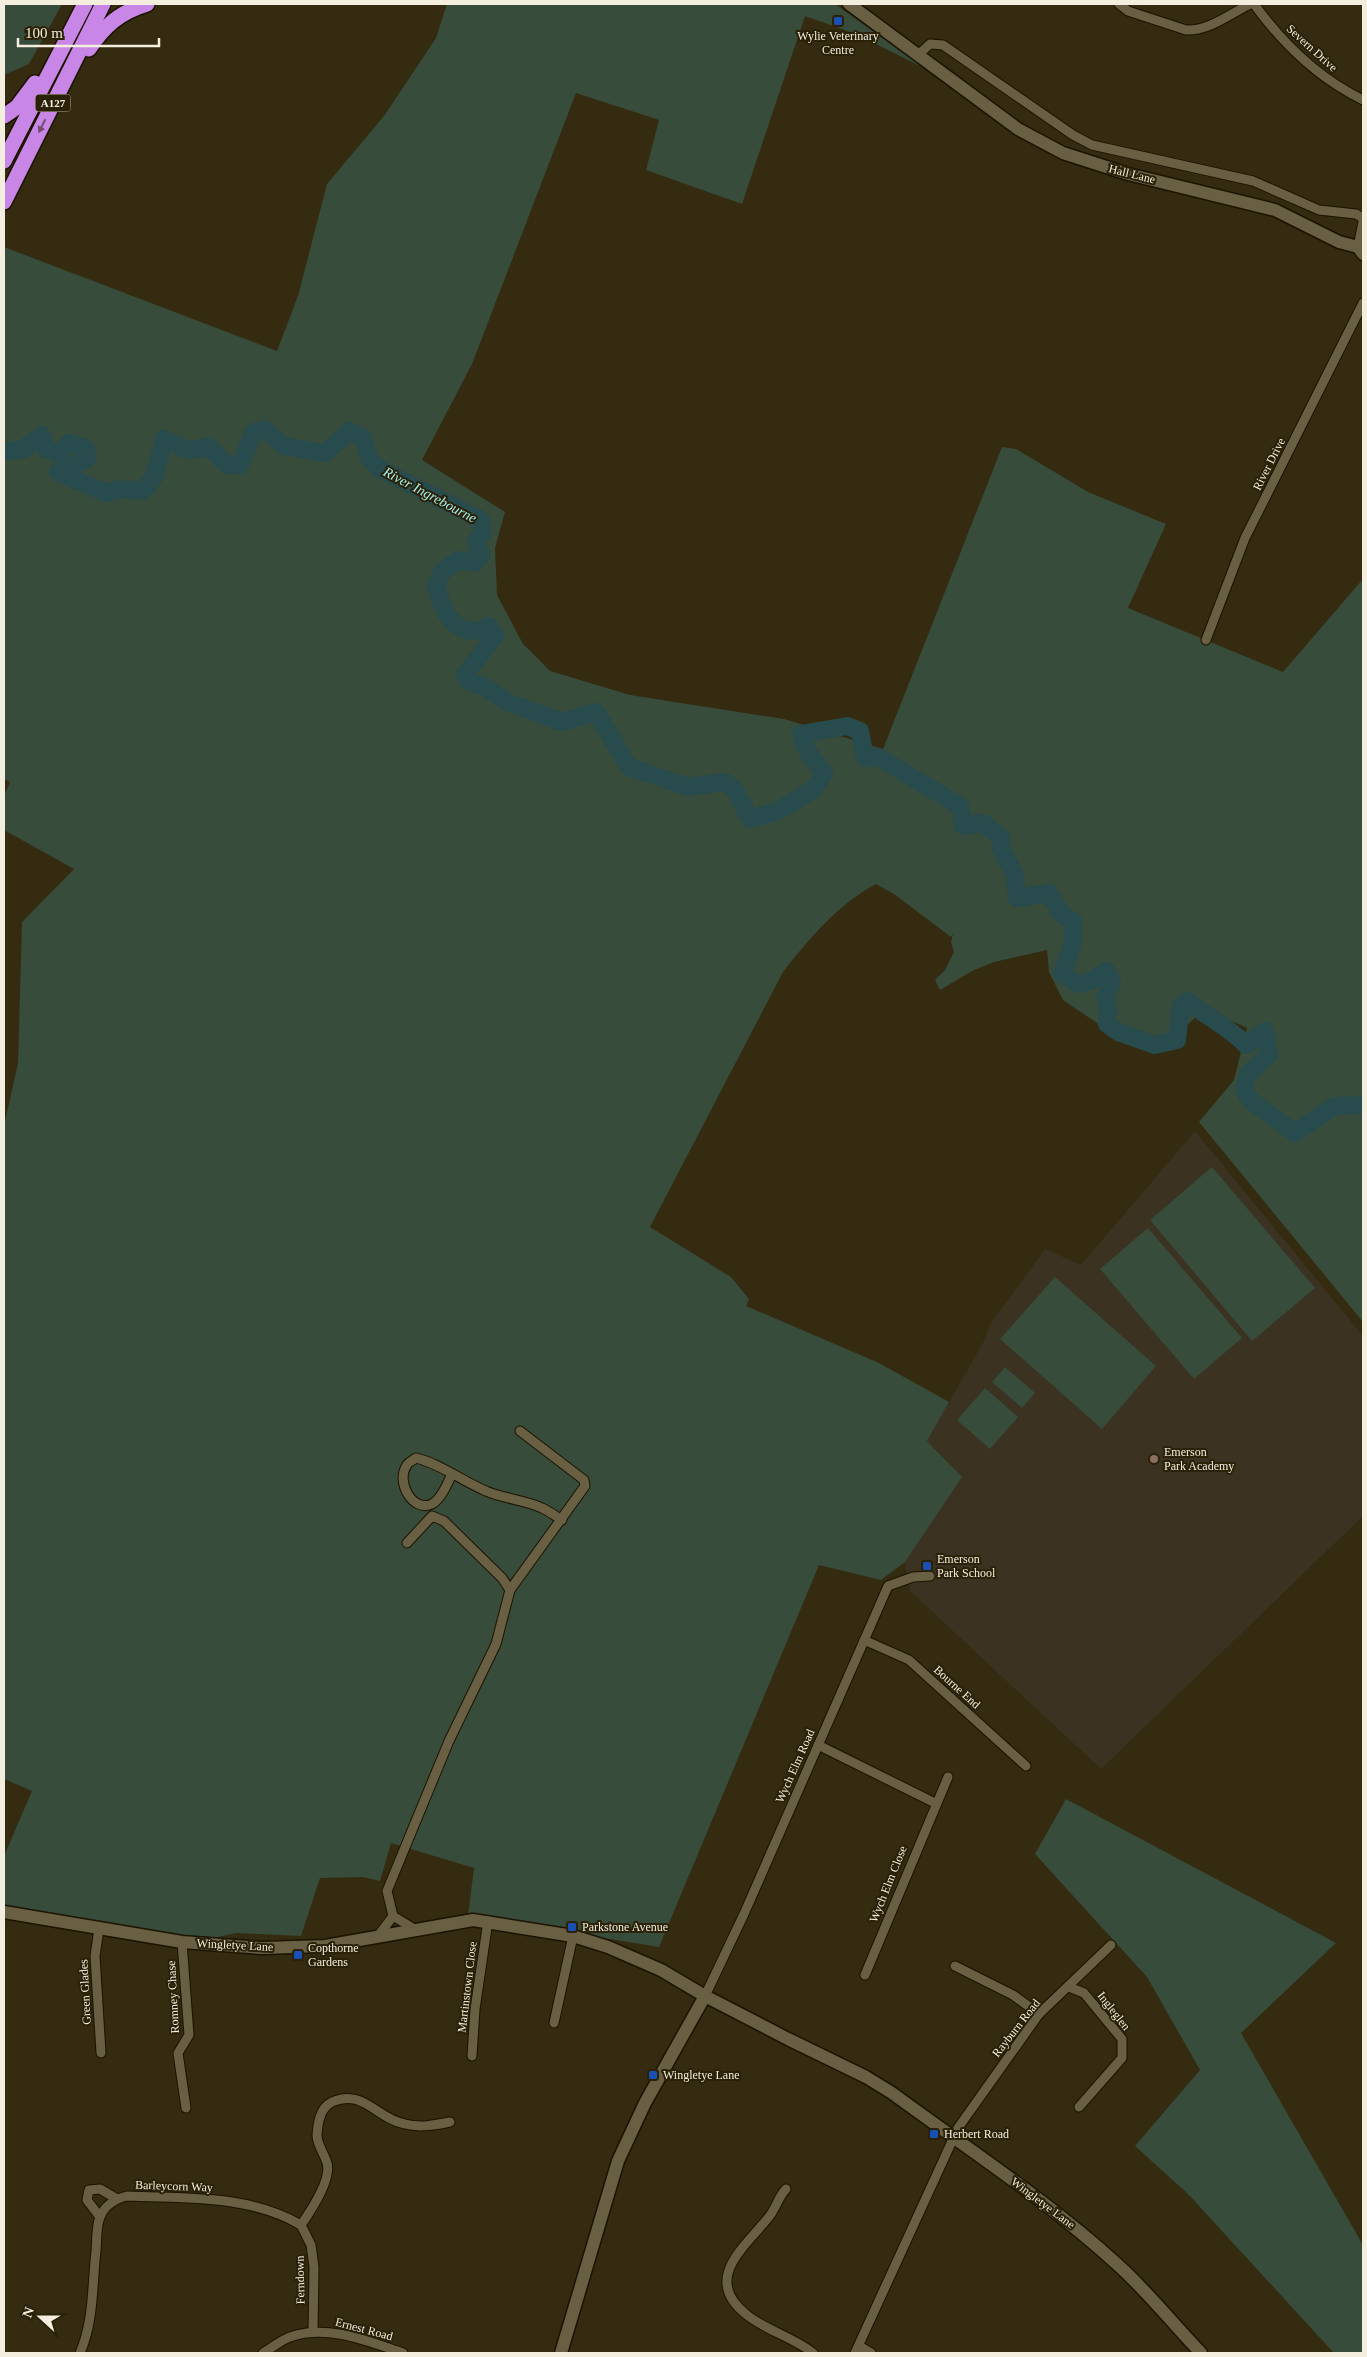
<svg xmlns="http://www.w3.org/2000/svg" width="1367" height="2357" viewBox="0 0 1367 2357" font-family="Georgia,serif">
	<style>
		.education { fill: #3b3222 }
		.green { fill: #374c3a }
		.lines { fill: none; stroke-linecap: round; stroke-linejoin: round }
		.river { stroke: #284b4e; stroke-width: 18 }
		.street-casing { stroke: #1c1300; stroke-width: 11 }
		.secondary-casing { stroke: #1c1300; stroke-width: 15 }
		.highway-casing { stroke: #1c1300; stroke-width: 18 }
		.street { stroke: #695f43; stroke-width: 9 }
		.secondary { stroke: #695f43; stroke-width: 12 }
		.highway { stroke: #c886e7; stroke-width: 15 }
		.oneway { fill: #714e6b }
		.transit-dot { fill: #1a4fb4; stroke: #2a2106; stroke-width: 2 }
		.education-dot { fill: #8d6e63; stroke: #2a2106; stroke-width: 2 }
		.labels { text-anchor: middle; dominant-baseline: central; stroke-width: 4; stroke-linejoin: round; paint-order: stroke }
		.shield { fill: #2a2106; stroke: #b7b09d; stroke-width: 1 }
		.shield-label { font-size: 11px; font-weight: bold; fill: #f3eede }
		.poi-label { font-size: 12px; fill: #f3eede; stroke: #2a2106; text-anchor: start }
		.street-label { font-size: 12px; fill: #f3eede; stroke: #2a2106 }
		.water-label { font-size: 14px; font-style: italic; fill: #a4ecf1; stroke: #2a2106 }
	</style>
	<rect width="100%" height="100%" fill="#342b10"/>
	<polygon class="education" points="1195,1131 1363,1336 1363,1516 1101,1769 910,1591 905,1562 962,1477 927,1441 985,1339 989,1326 1045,1249 1081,1265"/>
	<g class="green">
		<polygon points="4,4 62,4 29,64 4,75"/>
		<path d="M447 4H835L926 69 856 34 805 16 742 204 646 170 659 120 576 93 472 364 422 460 505 512 495 548 497 595 523 644 550 671 630 695 784 719 883 749 1002 447 1016 449 1088 492 1166 524 1128 608 1283 672 1363 579V1322L1199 1122 1234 1080 1247 1028 1205 1009 1176 1035 1144 1042 1113 1034 1063 1000 1049 972 1047 950 994 962 972 971 940 990 935 980 945 970 954 952 951 942 953 934 951 937 894 894 876 884C838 904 809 939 783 972L650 1227 731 1277 749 1299 746 1306 879 1363 949 1402 927 1441 962 1477 905 1562 881 1580 819 1565 659 1947 468 1916 474 1868 391 1843 380 1881 363 1877 320 1878 301 1936 236 1933 192 1943 4 1911V1856L32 1791 4 1779V1126L18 1063 22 922 74 869 4 830V796L10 782 4 779V247L277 351 298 296 327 184 384 116 436 38Z"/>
		<polygon points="1212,1167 1315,1288 1252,1341 1150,1220"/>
		<polygon points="1148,1228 1242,1338 1194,1379 1100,1269"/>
		<polygon points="1055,1277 1156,1366 1102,1429 1000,1339"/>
		<polygon points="1005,1367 1035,1393 1022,1408 992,1382"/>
		<polygon points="985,1388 1018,1417 990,1449 957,1420"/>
		<polygon points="1066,1799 1336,1943 1241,2033 1363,2245 1363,2353 1334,2353 1188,2194 1135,2146 1200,2070 1147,1977 1035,1854"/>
	</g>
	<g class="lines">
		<path class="river" d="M4 451 22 450 42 435 46 449 58 454 69 443 85 448 88 458 58 472 106 493 120 489 143 491 154 477 164 439 187 450 209 447 227 465H240L254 432 264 429 284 446 325 453 350 431 362 437 370 459 381 470 481 520 482 533 476 542 481 555 475 563 458 560 442 572 436 586C439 595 442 608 448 616 458 630 476 636 489 626L495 636 465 674 468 681 485 687 509 703 562 722 596 712 629 767 687 787 725 782 735 790 750 819 778 811 814 789 824 773C814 760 804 750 801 734L847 726 860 731 865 758 878 757 960 806 963 826 983 823 1001 838V848L1015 875 1017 898 1049 893 1060 913 1073 921V944L1062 974 1079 984 1093 980 1106 971 1112 982 1105 998 1108 1008 1107 1024 1118 1032 1155 1045 1177 1040 1181 1006 1187 1001C1207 1017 1229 1027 1246 1045L1265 1031 1269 1055 1248 1074 1244 1089 1250 1100 1295 1133 1334 1106 1363 1105"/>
		<g class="street-casing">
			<g id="street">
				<path d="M1119 4 1128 11 1186 30C1209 31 1230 14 1250 4"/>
				<path d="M1254 4C1283 44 1318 78 1363 100"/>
				<polyline points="918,55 930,44 943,45 1073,135 1092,145 1253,181 1319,210 1356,214 1363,218"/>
				<polyline points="1358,247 1363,222"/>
				<polyline points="1206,640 1245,538 1363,303"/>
				<path d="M452 1474C447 1484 442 1498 432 1504 413 1513 395 1482 407 1465 408 1462 414 1460 416 1458 441 1464 462 1481 486 1491 504 1499 525 1500 542 1508 549 1511 555 1516 562 1520"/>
				<polyline points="407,1543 432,1516 444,1521 502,1578 510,1590 496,1644 449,1741 387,1891 393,1916 416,1930"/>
				<polyline points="510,1590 585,1486 584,1480 520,1431"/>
				<polyline points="864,1640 909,1660 1026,1766"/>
				<polyline points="818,1745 935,1803"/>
				<polyline points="99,1929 95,1956 101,2053"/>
				<polyline points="378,1936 393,1916"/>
				<polyline points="182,1942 189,2035 178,2053 186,2108"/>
				<polyline points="955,1966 1013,1995 1039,2014"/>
				<polyline points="865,1975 948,1777"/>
				<polyline points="1069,1987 1084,1993 1122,2039 1122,2058 1079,2107"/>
				<polyline points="705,1996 744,1914 888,1586 913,1577 930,1576"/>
				<polyline points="554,2023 573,1936"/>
				<polyline points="472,2056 475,2009 488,1921"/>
				<path d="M786 2189C778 2197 776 2209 768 2218 745 2247 701 2279 747 2315 767 2331 793 2337 813 2353"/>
				<polyline points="100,2217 87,2200 89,2190 100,2189 117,2199"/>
				<path d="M313 2332 314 2267 311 2245 301 2225C310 2212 332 2179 327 2163 324 2153 317 2145 317 2135 318 2122 320 2108 332 2102 363 2088 377 2119 405 2124 420 2128 435 2125 450 2122"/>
				<polyline points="859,2346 871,2353"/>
				<path d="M80 2353C94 2321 92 2286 96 2251 97 2240 96 2227 100 2217 105 2205 115 2199 127 2196 186 2199 247 2194 301 2225"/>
				<path d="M263 2353C272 2348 281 2340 290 2337 328 2324 367 2341 403 2353"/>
				<polyline points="855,2353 958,2128 1039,2014 1111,1945"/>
			</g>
		</g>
		<g class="secondary-casing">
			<g id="secondary">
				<polyline points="849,4 1018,129 1063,153 1128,174 1275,210 1339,242 1358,247 1363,254"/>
				<path d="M4 1912 182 1942 262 1948 325 1946 473 1920 573 1936 608 1947 661 1970 705 1996 788 2039 866 2077 892 2093C968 2149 1048 2201 1118 2265 1148 2292 1173 2324 1201 2353"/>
				<polyline points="561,2353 618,2161 645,2103 705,1996"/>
			</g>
		</g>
		<g class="highway-casing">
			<g id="highway">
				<path d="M89 49C104 26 120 12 147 4"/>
				<polyline points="4,116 17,107 35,83"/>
				<polyline points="4,161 85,4"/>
				<polyline points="4,202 103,4"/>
			</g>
		</g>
		<use href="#street" class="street"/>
		<use href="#secondary" class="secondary"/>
		<use href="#highway" class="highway"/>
	</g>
	<defs><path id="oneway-solid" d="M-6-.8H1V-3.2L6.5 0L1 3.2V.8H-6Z" transform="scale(1.25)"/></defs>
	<use class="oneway" href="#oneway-solid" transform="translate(42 126) rotate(117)"/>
	<g class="transit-dot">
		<rect x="833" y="16" width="10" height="10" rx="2.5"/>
		<rect x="922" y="1561" width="10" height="10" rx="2.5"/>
		<rect x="567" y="1922" width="10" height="10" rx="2.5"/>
		<rect x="293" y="1950" width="10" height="10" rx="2.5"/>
		<rect x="648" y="2070" width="10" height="10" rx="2.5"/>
		<rect x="929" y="2129" width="10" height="10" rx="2.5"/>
	</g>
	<circle class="education-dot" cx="1154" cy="1459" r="5"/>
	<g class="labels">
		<rect class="shield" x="35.5" y="94.5" width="35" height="17" rx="4"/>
		<g class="shield-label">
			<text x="53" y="103">A127</text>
		</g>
		<g class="poi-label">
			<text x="838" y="36" text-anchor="middle">Wylie Veterinary<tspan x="838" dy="14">Centre</tspan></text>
			<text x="1164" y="1452">Emerson<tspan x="1164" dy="14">Park Academy</tspan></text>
			<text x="937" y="1559">Emerson<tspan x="937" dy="14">Park School</tspan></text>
			<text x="582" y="1927">Parkstone Avenue</text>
			<text x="308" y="1948">Copthorne<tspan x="308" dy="14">Gardens</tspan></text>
			<text x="663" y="2075">Wingletye Lane</text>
			<text x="944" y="2134">Herbert Road</text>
		</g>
		<g class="street-label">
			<text transform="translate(1312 48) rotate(42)">Severn Drive</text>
			<text transform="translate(1132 174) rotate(14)">Hall Lane</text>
			<text transform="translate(1269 464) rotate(-63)">River Drive</text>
			<text transform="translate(957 1687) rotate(42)">Bourne End</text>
			<text transform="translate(795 1766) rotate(-66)">Wych Elm Road</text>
			<text transform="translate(888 1884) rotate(-68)">Wych Elm Close</text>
			<text transform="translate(235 1945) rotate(3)">Wingletye Lane</text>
			<text transform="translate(467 1987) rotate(-83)">Martinstown Close</text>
			<text transform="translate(85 1992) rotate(-93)">Green Glades</text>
			<text transform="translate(173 1997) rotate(-93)">Romney Chase</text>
			<text transform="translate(1114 2011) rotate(52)">Ingleglen</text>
			<text transform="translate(1016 2028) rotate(-52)">Rayburn Road</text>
			<text transform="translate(174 2186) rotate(2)">Barleycorn Way</text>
			<text transform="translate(1043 2203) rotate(37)">Wingletye Lane</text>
			<text transform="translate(300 2280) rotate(-91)">Ferndown</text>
			<text transform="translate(364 2329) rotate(15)">Ernest Road</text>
		</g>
		<g class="water-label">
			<text transform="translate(430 495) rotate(28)">River Ingrebourne</text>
		</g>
	</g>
	<rect width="1367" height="2357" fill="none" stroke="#f3eede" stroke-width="10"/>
	<g transform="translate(40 2317) rotate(291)" stroke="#2a2106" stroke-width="4" paint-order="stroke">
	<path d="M0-4L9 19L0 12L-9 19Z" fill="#f3eede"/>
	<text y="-8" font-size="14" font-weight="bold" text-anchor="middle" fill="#f3eede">N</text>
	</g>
	<path d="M18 38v8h141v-8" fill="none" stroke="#f3eede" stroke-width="2.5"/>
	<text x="25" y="38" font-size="15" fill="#f3eede" stroke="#2a2106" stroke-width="4" paint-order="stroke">100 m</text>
</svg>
